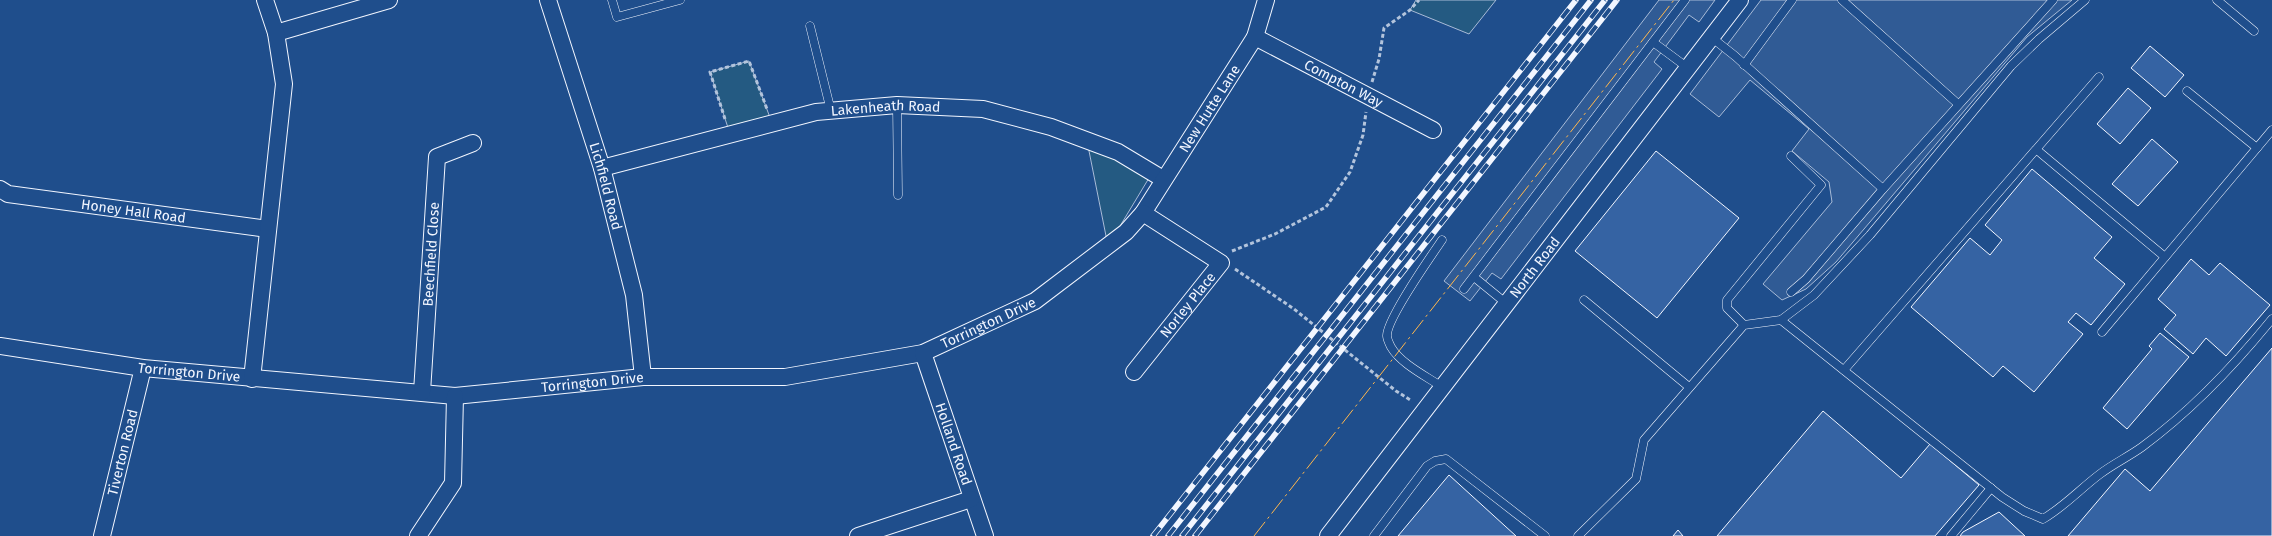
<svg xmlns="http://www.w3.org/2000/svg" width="2272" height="536" viewBox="0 0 2272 536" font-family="'Fira Sans',sans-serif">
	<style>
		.green { fill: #245a82; stroke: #a8bbd7 }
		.parking { fill: #305b95; stroke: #a8bbd7 }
		.building { fill: #3563a3; stroke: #f2f6ff }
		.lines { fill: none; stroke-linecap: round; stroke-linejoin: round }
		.lane-casing { stroke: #f2f6ff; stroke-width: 9 }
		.street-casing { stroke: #f2f6ff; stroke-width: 18 }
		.path { stroke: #b3c4dc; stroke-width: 3; stroke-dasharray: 4 2.5; stroke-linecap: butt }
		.lane { stroke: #1f4e8c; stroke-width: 8 }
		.street { stroke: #1f4e8c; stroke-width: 16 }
		.rail-casing { stroke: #f2f6ff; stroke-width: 5.5 }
		.rail { stroke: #1f4e8c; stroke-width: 4; stroke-dasharray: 11; stroke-linecap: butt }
		.power { stroke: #ffb74d; stroke-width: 1; stroke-dasharray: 18 4 2.5 4; stroke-linecap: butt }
		.labels { text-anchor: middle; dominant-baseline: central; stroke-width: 4; stroke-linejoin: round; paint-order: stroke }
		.street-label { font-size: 14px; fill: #f2f6ff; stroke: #1f4e8c }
	</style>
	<rect width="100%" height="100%" fill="#1f4e8c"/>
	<g class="green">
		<polygon points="1416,0 1496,0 1469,34 1410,10"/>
		<polygon points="749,61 772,123 730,134 710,72"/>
		<polygon points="1087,141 1152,173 1108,246"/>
	</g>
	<g class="parking">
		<polygon points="1659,0 1715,0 1699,22 1689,15 1654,62 1662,69 1501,279 1492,273 1470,301 1444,281"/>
		<polygon points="1761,0 2072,0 2027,37 1836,262 1806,289 1782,300 1763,284 1832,202 1829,182 1792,151 1809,129 1750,80 1719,117 1690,94"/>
	</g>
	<g class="building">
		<polygon points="2150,46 2184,75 2165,97 2131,68"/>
		<polygon points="2128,88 2151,108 2120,144 2097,124"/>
		<polygon points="2152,139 2178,162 2138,206 2112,184"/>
		<polygon points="1656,151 1739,218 1657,318 1575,251"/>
		<polygon points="2032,169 2112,237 2094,258 2125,284 2091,325 2076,313 2068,322 2083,334 2034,392 2003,366 1993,377 1911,307 1970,238 1990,255 2002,240 1985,225"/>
		<polygon points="2191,259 2209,275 2220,263 2270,305 2226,356 2206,338 2193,354 2164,329 2176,315 2158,299"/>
		<polygon points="2160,333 2189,357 2127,429 2103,408 2152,349 2149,346"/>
		<polygon points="2272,348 2272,536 2068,536 2125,469 2150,491"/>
		<polygon points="1823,411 1901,478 1930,444 1979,485 1935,536 1717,536"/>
		<polygon points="1449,475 1516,536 1398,536"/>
		<polygon points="1999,512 2025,536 1960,536 1963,532"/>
		<polygon points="1678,530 1683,536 1673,536"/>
	</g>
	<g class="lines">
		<g class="lane-casing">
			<g id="lane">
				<polyline points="612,0 617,17 680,0"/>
				<polyline points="1842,0 1958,104"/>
				<polyline points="2217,0 2254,31"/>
				<polyline points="810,26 831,111"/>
				<polyline points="1711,37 1735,56 1883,189 2053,0"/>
				<polyline points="1653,42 1688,68"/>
				<polyline points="1744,65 1792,0"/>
				<polyline points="2187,91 2257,148"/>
				<polyline points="897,105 898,195"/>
				<polyline points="2037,150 2165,257"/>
				<polyline points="1474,277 1507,304"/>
				<polyline points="1464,289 1685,0"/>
				<polyline points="1791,292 1806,279 1883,189"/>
				<polyline points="1584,300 1689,387"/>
				<path d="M1781 320 2002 497 2024 511 2043 519C2065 506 2080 489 2100 474 2113 464 2128 457 2142 447 2191 411 2233 367 2272 319"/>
				<polyline points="1744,325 1727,308 1727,300 1821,185 1791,156"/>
				<polyline points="2102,332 2272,130"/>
				<polyline points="1844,370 2099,77"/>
				<path d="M1442 387C1426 376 1401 364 1391 347 1390 345 1387 339 1387 336 1386 320 1431 256 1442 240"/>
				<polyline points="1374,536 1427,466 1435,461 1446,459 1545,536"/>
				<polyline points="1578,536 1636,479 1644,440 1744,325 1781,320 1814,295 1870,235 2011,66 2039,39 2085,0"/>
				<polyline points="1951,536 1991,488"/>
			</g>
		</g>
		<g class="street-casing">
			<g id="street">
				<path id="s1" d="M548 0 602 168 634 295 643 377"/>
				<polyline points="276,33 389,0"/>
				<path id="s2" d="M1255 37 1433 130"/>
				<path id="s3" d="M602 168 816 112 897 105 983 109 1051 127 1118 152 1163 179"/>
				<path id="s4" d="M0 189 8 194 268 229"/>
				<path id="s5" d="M0 346 143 368 455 396 643 377H785L923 353 1035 301 1126 232 1143 213 1255 37 1266 0"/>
				<path id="s6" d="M923 353 985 536"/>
				<path id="s7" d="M1134 372 1221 263 1143 213"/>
				<polyline points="252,379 284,84 276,33 265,0"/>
				<path id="s8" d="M422 392 437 157 473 143"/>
				<path id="s9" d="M102 536 143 368"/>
				<polyline points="418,536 453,483 455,396"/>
				<polyline points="858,536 971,499"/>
				<path id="s10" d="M1328 536 1740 0"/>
			</g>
		</g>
		<g class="path">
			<polyline points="1372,82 1379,59 1384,28 1410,10 1419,0"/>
			<polyline points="725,119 710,72 749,61 767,109"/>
			<polyline points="1232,251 1275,234 1326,207 1350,172 1363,135 1366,112"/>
			<polyline points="1235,269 1294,309 1396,391 1412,401"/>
		</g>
		<use href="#lane" class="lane"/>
		<use href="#street" class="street"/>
		<g class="rail-casing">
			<g id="rail">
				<polyline points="1153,536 1576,0"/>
				<polyline points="1168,536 1591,0"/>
				<polyline points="1182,536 1605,0"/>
				<polyline points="1195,536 1617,0"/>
			</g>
		</g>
		<use href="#rail" class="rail"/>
		<polyline class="power" points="1254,536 1674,0"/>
	</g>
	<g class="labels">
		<g class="street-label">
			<text stroke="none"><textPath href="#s2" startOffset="100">Compton Way</textPath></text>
			<text stroke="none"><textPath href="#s5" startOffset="1316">New Hutte Lane</textPath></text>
			<text stroke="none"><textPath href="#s3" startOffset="291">Lakenheath Road</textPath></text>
			<text stroke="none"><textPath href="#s1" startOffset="195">Lichfield Road</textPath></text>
			<text stroke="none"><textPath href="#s4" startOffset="136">Honey Hall Road</textPath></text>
			<text stroke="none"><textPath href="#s8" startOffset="138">Beechfield Close</textPath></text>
			<text stroke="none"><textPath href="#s10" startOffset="339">North Road</textPath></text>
			<text stroke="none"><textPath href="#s7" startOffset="86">Norley Place</textPath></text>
			<text stroke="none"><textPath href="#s5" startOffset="1001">Torrington Drive</textPath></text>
			<text stroke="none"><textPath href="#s5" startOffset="191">Torrington Drive</textPath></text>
			<text stroke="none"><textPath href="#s5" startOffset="596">Torrington Drive</textPath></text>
			<text stroke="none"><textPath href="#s6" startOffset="96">Holland Road</textPath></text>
			<text stroke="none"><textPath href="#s9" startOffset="86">Tiverton Road</textPath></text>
		</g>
	</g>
</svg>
